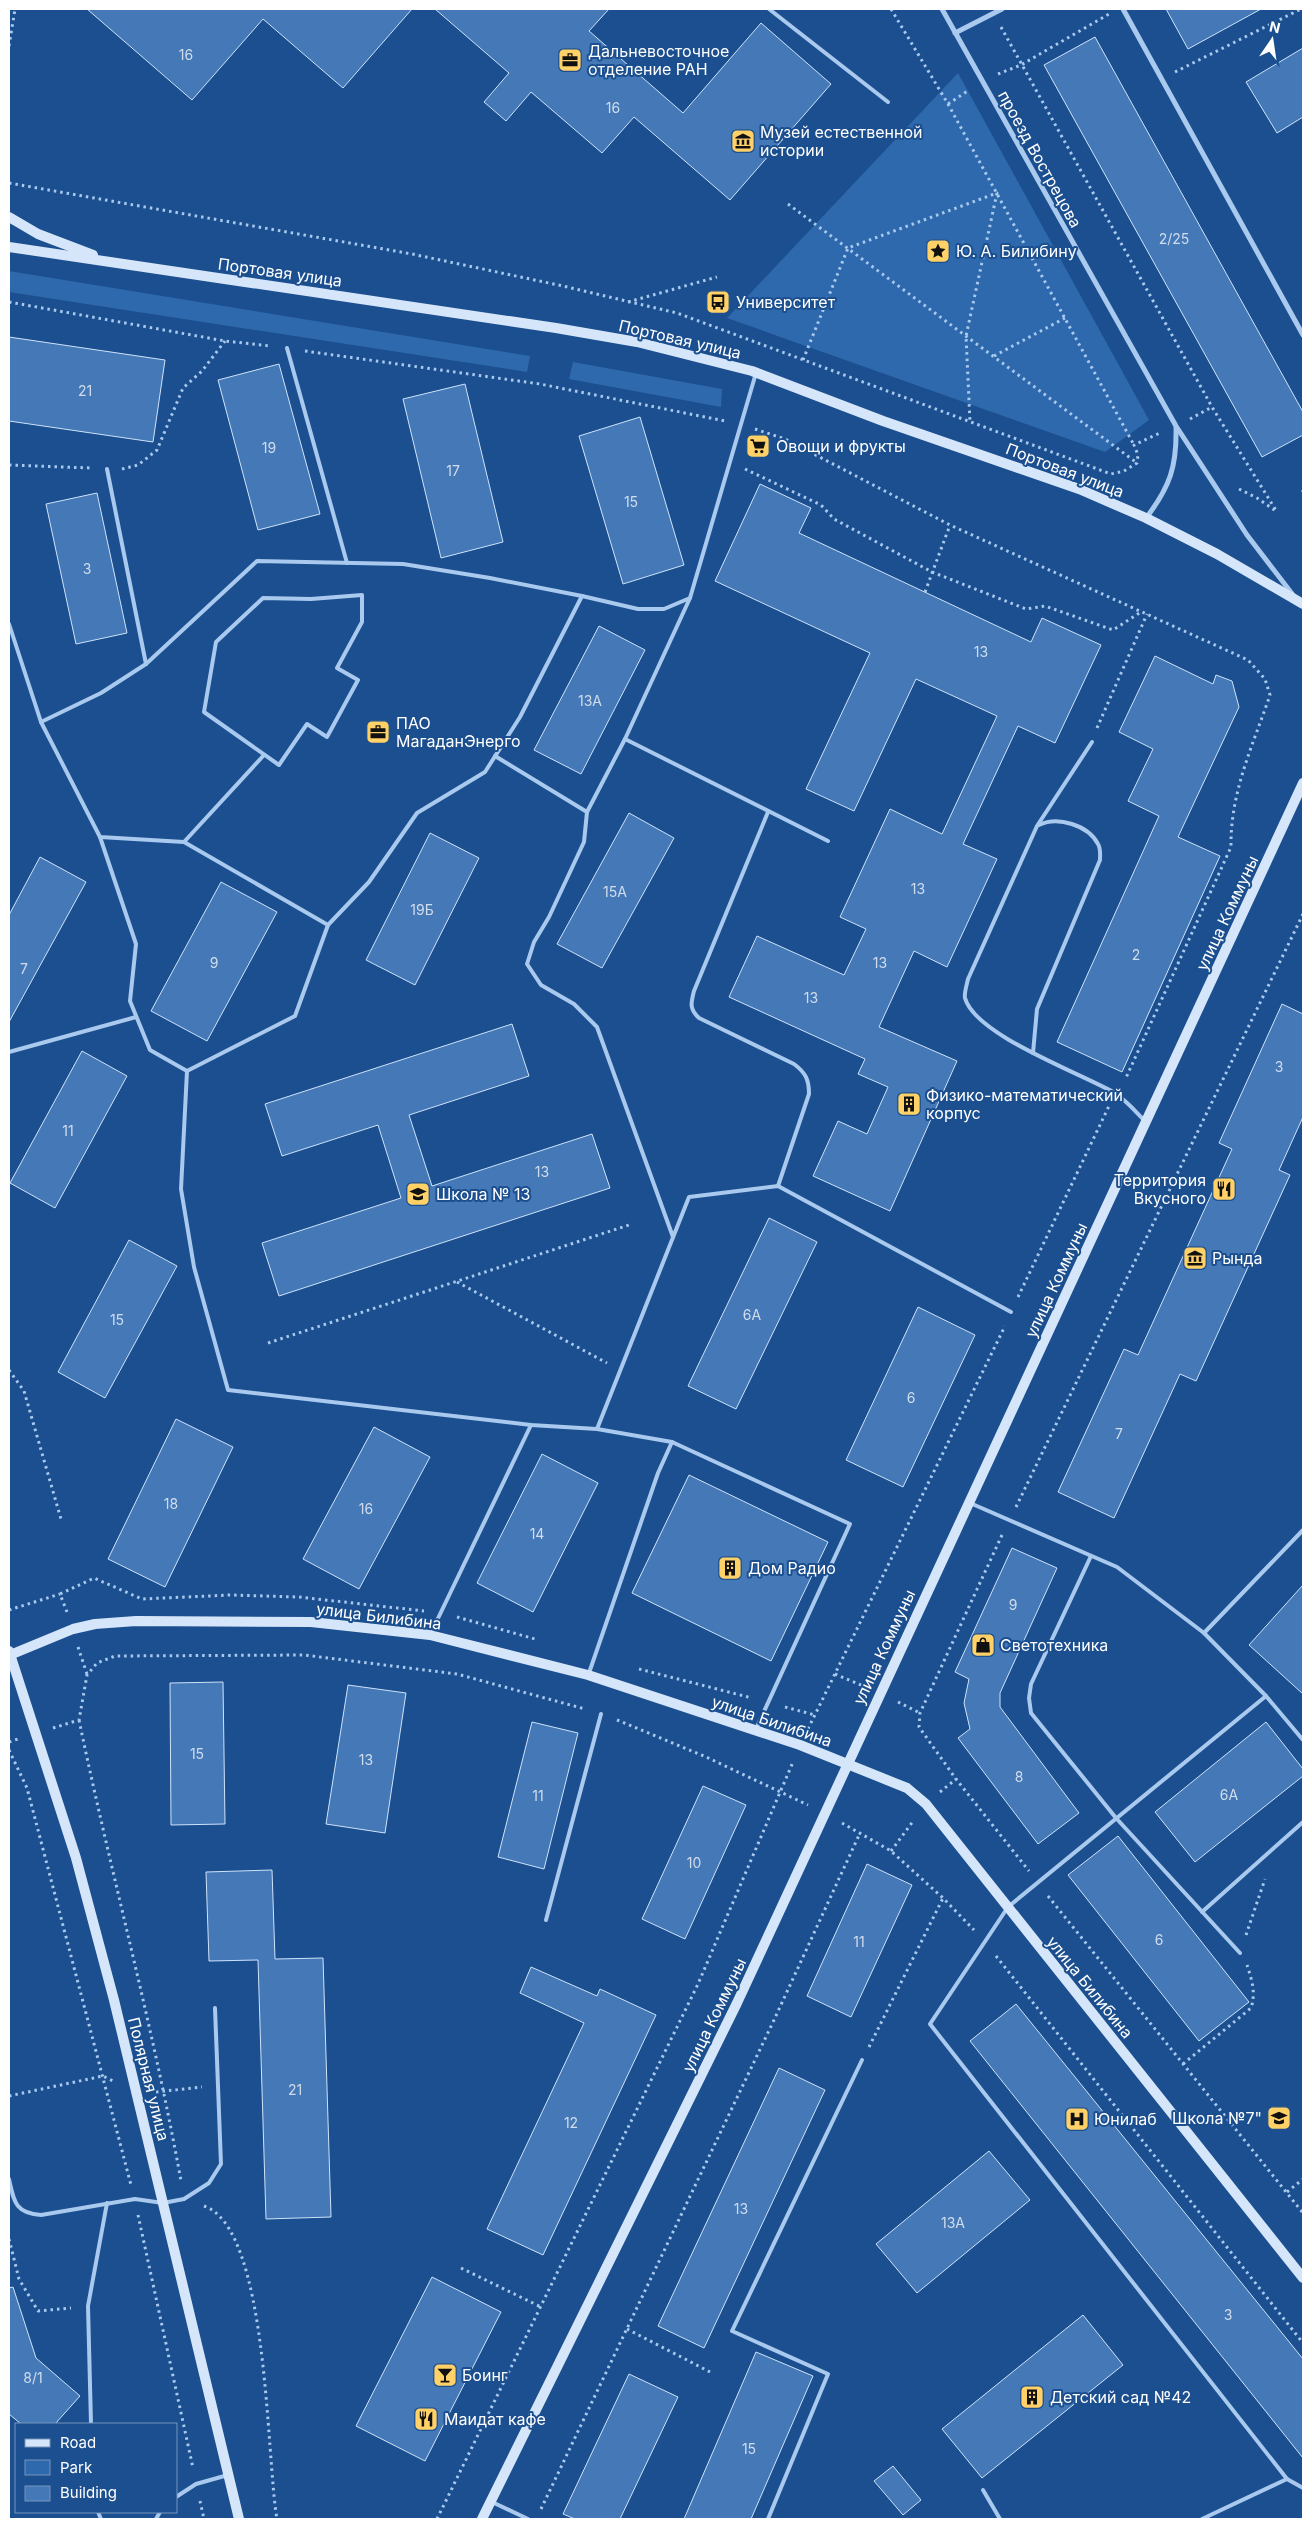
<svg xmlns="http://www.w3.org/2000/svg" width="1312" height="2528" viewBox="0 0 1312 2528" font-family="Inter,sans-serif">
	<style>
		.green { fill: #2e69ad }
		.building { fill: #4478b7; stroke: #cfe3fa }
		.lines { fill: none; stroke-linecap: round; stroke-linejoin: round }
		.path { stroke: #a9c9ee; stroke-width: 3; stroke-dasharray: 2.5 4; stroke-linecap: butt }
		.lane { stroke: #a9c9ee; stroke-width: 4 }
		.street { stroke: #a9c9ee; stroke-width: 5 }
		.secondary { stroke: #d6e6fa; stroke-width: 10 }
		.labels { text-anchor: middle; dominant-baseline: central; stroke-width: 4; stroke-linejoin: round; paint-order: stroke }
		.number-label { font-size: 14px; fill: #d0dded }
		.poi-label { font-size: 16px; fill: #fff; stroke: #1b4f8f; text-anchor: start }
		.street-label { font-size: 16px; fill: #fff; stroke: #1b4f8f }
	</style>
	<rect width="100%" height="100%" fill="#1b4f8f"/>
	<g class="green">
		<polygon points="958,73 1149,420 1105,452 727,318"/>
		<polygon points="9,271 530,356 527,372 9,292"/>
		<polygon points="573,362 722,389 721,407 569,379"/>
	</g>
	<g class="building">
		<polygon points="87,9 412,9 343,88 263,19 192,100"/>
		<polygon points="435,9 609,9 589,31 683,113 761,23 831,84 730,200 634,117 602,153 531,92 506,121 484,102 509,73"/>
		<polygon points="1166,9 1261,9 1188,49"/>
		<polygon points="1095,37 1303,412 1303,435 1262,457 1044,65"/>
		<polygon points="1303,48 1303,117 1277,133 1246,82"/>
		<polygon points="9,337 165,360 153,442 9,421"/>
		<polygon points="279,364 320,514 258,530 218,380"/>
		<polygon points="465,384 503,542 441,558 403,399"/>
		<polygon points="640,417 684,565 623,584 579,436"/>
		<polygon points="760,484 811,508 799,533 1031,642 1042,618 1101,645 1055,743 1018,726 963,844 997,859 947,967 914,951 879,1027 957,1061 890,1211 813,1176 838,1121 867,1134 888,1087 858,1074 865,1059 729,997 757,936 844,975 866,929 840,917 890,809 942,834 997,716 916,679 854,811 806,789 870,653 715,581"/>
		<polygon points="97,493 127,633 76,644 46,504"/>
		<polygon points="599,626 645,650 581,774 534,750"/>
		<polygon points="1155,656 1213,684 1216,675 1232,681 1239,707 1178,837 1220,856 1122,1072 1057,1042 1159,816 1128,801 1153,749 1119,732"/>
		<polygon points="629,813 674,838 602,968 557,944"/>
		<polygon points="430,833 479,858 415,985 366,960"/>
		<polygon points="40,857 86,882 9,1022 9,915"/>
		<polygon points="221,882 277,912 207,1041 151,1011"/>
		<polygon points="1282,1004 1303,1014 1303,1117 1279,1170 1290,1175 1196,1381 1180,1374 1114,1518 1058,1492 1124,1349 1138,1355 1232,1149 1219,1143"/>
		<polygon points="512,1024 529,1076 409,1115 432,1186 592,1134 610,1188 279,1296 262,1243 401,1198 378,1125 282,1156 265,1104"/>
		<polygon points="82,1051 127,1076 55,1208 10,1183"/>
		<polygon points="769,1218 817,1242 736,1409 688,1386"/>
		<polygon points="129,1240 177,1266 105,1398 58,1372"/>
		<polygon points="918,1307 975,1335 903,1487 846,1460"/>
		<polygon points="176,1419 233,1447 165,1587 108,1559"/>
		<polygon points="374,1427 430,1457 359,1589 303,1559"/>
		<polygon points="542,1454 598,1483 533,1612 477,1583"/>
		<polygon points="689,1475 828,1542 771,1661 632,1593"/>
		<polygon points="1012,1548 1057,1568 1000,1693 1000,1707 1079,1813 1038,1844 958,1738 970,1729 964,1703 969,1679 955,1672"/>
		<polygon points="1303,1585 1303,1694 1249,1645"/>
		<polygon points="223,1682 225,1824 171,1825 170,1683"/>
		<polygon points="348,1685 406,1693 385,1833 326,1824"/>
		<polygon points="532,1722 578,1733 544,1869 498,1857"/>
		<polygon points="1266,1722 1303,1769 1303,1776 1195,1862 1155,1812"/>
		<polygon points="703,1786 746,1805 685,1939 642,1919"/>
		<polygon points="1118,1836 1249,2002 1199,2041 1068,1875"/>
		<polygon points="867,1864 912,1885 851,2017 807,1996"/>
		<polygon points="272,1870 275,1959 323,1958 331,2217 266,2219 258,1960 209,1961 206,1872"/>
		<polygon points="531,1967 597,1996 600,1989 656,2015 543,2255 487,2229 584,2023 520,1993"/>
		<polygon points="1016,2004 1303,2359 1303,2458 970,2041"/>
		<polygon points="779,2068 825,2090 704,2348 658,2326"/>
		<polygon points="989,2151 1030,2200 917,2293 876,2244"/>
		<polygon points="432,2277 501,2312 425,2461 356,2426"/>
		<polygon points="13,2287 36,2358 80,2396 55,2424 21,2424 9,2414 9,2288"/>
		<polygon points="1083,2315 1123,2365 982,2478 942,2429"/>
		<polygon points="756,2352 813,2376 751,2519 684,2519"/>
		<polygon points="629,2374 678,2397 620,2519 575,2519 563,2514"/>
		<polygon points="893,2466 921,2500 903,2515 874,2481"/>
	</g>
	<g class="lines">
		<g class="path">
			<polyline points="891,9 948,104 1134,445"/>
			<polyline points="1001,27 1212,407 1277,512"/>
			<polyline points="9,46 15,9"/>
			<polyline points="1175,72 1301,9"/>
			<polyline points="998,74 1021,65 1109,14"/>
			<polyline points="948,104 969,90"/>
			<polyline points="9,183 412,254 563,286 677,313 1111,474 1124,471 1137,463 1138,455 1134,445 1160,433"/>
			<polyline points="788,204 1137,463"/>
			<polyline points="9,302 225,341 271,346"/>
			<polyline points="628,302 717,277"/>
			<polyline points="305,351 540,384 725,421"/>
			<polyline points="994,356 1065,318"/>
			<polyline points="803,360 848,248 997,193 966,336 970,422"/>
			<polyline points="1190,419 1212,407"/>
			<path d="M755 429 785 439 950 525 1248 660 1265 679 1270 695C1253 745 1230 793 1231 847L1125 1080"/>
			<polyline points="9,465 91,468"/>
			<polyline points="122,469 138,465 157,450 183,388 202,371 225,341"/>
			<polyline points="745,469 821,505 834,519 932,572 1026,609 1045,606 1113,630 1141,612"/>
			<polyline points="1239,489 1257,498 1276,511"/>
			<polyline points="1302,492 1303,491"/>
			<polyline points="925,592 950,525"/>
			<polyline points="1097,728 1147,614"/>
			<polyline points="457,1282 607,1363"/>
			<polyline points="1018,1297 1109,1106"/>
			<polyline points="268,1343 632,1224"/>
			<polyline points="9,1370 24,1391 61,1519"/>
			<polyline points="1016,1507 1303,914"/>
			<polyline points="1002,1535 920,1713 919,1727 956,1779 1029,1871"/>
			<polyline points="9,1610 60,1594"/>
			<polyline points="67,1612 60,1594 94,1578 142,1599 230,1595 299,1597 424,1611"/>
			<polyline points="457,1617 535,1639"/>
			<polyline points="78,1647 87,1674"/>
			<polyline points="639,1669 752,1698"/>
			<polyline points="835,1674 863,1686"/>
			<polyline points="898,1702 920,1713"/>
			<polyline points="785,1707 815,1715"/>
			<path d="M79 1720C111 1874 153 2026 181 2181"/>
			<polyline points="617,1720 704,1756 808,1805"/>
			<polyline points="53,1728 79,1720 87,1675 97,1663 115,1656 304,1655 457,1674 585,1709"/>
			<polyline points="808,1729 1005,1326"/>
			<polyline points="9,1742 18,1739"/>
			<polyline points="9,1750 27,1788 131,2185"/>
			<polyline points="940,1792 956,1779"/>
			<polyline points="842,1823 891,1851 943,1898 974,1930"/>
			<polyline points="891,1851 914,1820"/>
			<polyline points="1048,1896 1303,2213"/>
			<polyline points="1246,1935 1265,1879"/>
			<polyline points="996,1956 1303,2343"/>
			<polyline points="869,2047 943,1898"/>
			<path d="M1183 2064 1251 2008C1256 1993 1252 1980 1247 1965"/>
			<polyline points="156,2092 202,2087"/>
			<polyline points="9,2096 103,2076 113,2081"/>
			<polyline points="1287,2192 1303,2179"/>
			<path d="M204 2206C269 2228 266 2457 277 2519"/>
			<polyline points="138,2215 193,2468"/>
			<polyline points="9,2239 19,2279 38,2311 71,2308"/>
			<polyline points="461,2268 541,2307"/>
			<polyline points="627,2329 712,2373"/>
			<polyline points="200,2501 204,2519"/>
			<polyline points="541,2509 774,2020 860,1833"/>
			<polyline points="437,2519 698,1984 793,1762"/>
		</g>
		<g class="lane">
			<polyline points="769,9 888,102"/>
			<polyline points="287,348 347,563"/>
			<polyline points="107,469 146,664"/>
			<polygon points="362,595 362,622 337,668 358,680 327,737 307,724 279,765 204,712 216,642 263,598 311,599"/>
			<polyline points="9,624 41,722 100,837 184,842 328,925 369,882 417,813 485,772 520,717 582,596 638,609 664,609 690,598 756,373"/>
			<polyline points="41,722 101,693 146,664 257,561 403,564 490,578 582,596"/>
			<polyline points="625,739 828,841"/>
			<path d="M1092 742 1037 826 968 979C967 984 964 993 965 998 975 1035 1080 1073 1113 1092 1124 1098 1135 1111 1144 1120"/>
			<polyline points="495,756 587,812"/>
			<path d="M768 812 694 991C691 1003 689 1009 699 1018L794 1064C806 1073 809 1080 809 1094L778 1186"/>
			<polyline points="100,837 136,944 130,1001 150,1050 187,1071 181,1189 194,1267 228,1390 531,1425 597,1429 672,1442"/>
			<polyline points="184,842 264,755"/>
			<polyline points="9,1052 136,1017"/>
			<path d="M1033 1053 1037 1009 1100 860C1100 855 1101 849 1098 844 1088 825 1058 816 1039 825"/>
			<polyline points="187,1071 295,1016 328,925"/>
			<polyline points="673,1237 597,1027 574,1004 541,985 527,964 534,942 549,917 584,842 587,812 625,739 690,598"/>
			<polyline points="597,1429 689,1197 778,1186 1011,1312"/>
			<polyline points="970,1503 1117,1567 1204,1633 1266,1696 1303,1740"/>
			<polyline points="1091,1556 1031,1684 1029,1698 1031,1713 1116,1818 1240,1953"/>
			<polyline points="1204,1633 1303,1530"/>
			<polyline points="430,1635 531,1425"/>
			<polyline points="589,1673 658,1473 672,1442 850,1524 756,1729"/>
			<polyline points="1266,1696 1008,1907 930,2024 1287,2479"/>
			<polyline points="1202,1912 1303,1822"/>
			<polyline points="546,1920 601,1714"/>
			<path d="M9 2179C14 2202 15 2213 41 2215L135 2199 163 2203 184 2199 209 2183 221 2164 215 2008"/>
			<polyline points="91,2424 88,2306 107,2203"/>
			<polyline points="983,2490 1000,2519"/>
			<polyline points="176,2497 196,2484 228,2475"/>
			<polyline points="492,2502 528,2519"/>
			<polyline points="98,2512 101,2519"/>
			<polyline points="156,2519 160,2512"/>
			<polyline points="768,2519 828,2374 732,2331 862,2060"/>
			<polyline points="1202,2519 1287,2479 1303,2488"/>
		</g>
		<g class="street">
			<polyline points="942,9 1176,426 1247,535 1293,595"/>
			<polyline points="1123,9 1303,335"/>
			<polyline points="955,33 1002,9"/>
			<path d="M1146 518C1170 487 1177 466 1176 427"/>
		</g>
		<g class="secondary">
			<polyline points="9,217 38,234 93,255"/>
			<polyline points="9,247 556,328 637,342 752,371 883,421 1079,489 1146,518 1217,554 1303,604"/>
			<polyline points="9,1651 76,1858 114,2000 239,2519"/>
			<polyline points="10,1655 73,1629 95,1624 136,1621 311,1622 430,1635 588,1675 800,1745 907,1788 926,1804 1303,2278"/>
			<polyline points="482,2519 737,2003 1303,783"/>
		</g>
	</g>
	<defs>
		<g id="office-square" transform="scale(1.25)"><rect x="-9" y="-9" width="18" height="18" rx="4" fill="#ffd166" stroke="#1b4f8f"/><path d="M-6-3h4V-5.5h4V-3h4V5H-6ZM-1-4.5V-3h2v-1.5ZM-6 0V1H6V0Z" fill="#111"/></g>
		<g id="museum-square" transform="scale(1.25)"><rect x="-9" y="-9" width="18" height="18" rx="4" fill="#ffd166" stroke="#1b4f8f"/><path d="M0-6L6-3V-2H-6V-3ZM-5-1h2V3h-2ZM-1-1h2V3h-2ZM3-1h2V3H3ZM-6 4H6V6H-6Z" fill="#111"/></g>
		<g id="sight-square" transform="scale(1.25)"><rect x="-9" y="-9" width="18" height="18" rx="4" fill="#ffd166" stroke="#1b4f8f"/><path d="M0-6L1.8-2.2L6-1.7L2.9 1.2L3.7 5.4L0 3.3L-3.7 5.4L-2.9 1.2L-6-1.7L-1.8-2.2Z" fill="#111"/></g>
		<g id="bus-square" transform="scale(1.25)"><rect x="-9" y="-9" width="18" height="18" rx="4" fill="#ffd166" stroke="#1b4f8f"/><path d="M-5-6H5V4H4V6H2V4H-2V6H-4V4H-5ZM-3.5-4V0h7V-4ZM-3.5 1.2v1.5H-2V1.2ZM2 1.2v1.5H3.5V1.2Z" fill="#111"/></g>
		<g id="supermarket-square" transform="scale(1.25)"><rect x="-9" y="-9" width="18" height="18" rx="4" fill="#ffd166" stroke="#1b4f8f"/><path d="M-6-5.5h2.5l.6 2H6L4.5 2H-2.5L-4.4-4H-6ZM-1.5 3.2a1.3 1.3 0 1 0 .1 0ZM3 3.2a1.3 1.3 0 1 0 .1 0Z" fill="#111"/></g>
		<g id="building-square" transform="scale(1.25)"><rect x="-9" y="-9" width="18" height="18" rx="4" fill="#ffd166" stroke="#1b4f8f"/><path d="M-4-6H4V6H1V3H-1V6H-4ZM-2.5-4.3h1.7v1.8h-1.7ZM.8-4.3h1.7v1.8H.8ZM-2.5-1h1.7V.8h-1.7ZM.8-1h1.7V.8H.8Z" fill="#111"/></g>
		<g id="restaurant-square" transform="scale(1.25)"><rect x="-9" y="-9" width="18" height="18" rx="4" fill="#ffd166" stroke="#1b4f8f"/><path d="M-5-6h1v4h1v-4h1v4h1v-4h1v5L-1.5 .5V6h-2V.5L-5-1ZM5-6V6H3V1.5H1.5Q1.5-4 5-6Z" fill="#111"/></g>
		<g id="school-square" transform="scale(1.25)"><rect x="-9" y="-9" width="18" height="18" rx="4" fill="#ffd166" stroke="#1b4f8f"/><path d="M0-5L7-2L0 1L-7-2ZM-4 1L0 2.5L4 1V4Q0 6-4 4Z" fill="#111"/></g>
		<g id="shop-square" transform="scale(1.25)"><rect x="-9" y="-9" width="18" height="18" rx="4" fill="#ffd166" stroke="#1b4f8f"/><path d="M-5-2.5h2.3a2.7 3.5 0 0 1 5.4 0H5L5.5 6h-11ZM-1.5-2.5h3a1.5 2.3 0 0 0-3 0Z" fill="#111"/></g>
		<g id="hospital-square" transform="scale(1.25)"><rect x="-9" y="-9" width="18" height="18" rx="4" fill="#ffd166" stroke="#1b4f8f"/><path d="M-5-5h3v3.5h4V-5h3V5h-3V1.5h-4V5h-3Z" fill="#111"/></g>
		<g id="bar-square" transform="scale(1.25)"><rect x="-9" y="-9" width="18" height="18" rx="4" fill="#ffd166" stroke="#1b4f8f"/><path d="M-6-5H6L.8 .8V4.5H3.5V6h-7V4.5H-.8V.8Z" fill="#111"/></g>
	</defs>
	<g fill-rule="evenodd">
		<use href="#office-square" x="570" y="60"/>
		<use href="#museum-square" x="743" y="141"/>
		<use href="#sight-square" x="938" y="251"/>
		<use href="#bus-square" x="718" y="302"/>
		<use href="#supermarket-square" x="758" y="446"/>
		<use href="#office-square" x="378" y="732"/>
		<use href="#building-square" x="909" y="1104"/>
		<use href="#restaurant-square" x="1224" y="1189"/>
		<use href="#school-square" x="418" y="1194"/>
		<use href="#museum-square" x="1195" y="1258"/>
		<use href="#building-square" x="730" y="1568"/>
		<use href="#shop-square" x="983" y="1645"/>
		<use href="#school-square" x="1279" y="2118"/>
		<use href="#hospital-square" x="1077" y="2119"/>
		<use href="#bar-square" x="445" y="2375"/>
		<use href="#building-square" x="1032" y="2397"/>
		<use href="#restaurant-square" x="426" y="2419"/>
	</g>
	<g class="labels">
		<g class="number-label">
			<text x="186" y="54">16</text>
			<text x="613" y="107">16</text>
			<text x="1174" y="238">2/25</text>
			<text x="85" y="390">21</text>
			<text x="269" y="447">19</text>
			<text x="453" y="470">17</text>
			<text x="631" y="501">15</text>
			<text x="87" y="568">3</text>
			<text x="981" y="651">13</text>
			<text x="590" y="700">13А</text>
			<text x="918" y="888">13</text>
			<text x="615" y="891">15А</text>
			<text x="422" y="909">19Б</text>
			<text x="1136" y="954">2</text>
			<text x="214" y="962">9</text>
			<text x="880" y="962">13</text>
			<text x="24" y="968">7</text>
			<text x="811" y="997">13</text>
			<text x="1279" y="1066">3</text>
			<text x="68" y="1130">11</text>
			<text x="542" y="1171">13</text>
			<text x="752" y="1314">6А</text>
			<text x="117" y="1319">15</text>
			<text x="911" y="1397">6</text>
			<text x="1119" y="1433">7</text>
			<text x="171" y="1503">18</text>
			<text x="366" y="1508">16</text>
			<text x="537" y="1533">14</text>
			<text x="1013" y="1604">9</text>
			<text x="197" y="1753">15</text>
			<text x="366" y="1759">13</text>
			<text x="1019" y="1776">8</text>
			<text x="1229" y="1794">6А</text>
			<text x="538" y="1795">11</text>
			<text x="694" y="1862">10</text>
			<text x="1159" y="1939">6</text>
			<text x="859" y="1941">11</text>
			<text x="295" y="2089">21</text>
			<text x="571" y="2122">12</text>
			<text x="741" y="2208">13</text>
			<text x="953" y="2222">13А</text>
			<text x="1228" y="2314">3</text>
			<text x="33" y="2377">8/1</text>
			<text x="749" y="2448">15</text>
		</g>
		<g class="poi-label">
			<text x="588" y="51">Дальневосточное<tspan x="588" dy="18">отделение РАН</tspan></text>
			<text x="760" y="132">Музей естественной<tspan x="760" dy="18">истории</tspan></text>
			<text x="956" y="251">Ю. А. Билибину</text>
			<text x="736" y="302">Университет</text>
			<text x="776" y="446">Овощи и фрукты</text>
			<text x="396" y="723">ПАО<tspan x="396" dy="18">МагаданЭнерго</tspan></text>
			<text x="926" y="1095">Физико-математический<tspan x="926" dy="18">корпус</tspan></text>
			<text x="1206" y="1180" text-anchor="end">Территория<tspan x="1206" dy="18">Вкусного</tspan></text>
			<text x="436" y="1194">Школа № 13</text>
			<text x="1212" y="1258">Рында</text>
			<text x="748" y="1568">Дом Радио</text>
			<text x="1000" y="1645">Светотехника</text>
			<text x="1262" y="2118" text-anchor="end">Школа №7"</text>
			<text x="1094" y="2119">Юнилаб</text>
			<text x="462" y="2375">Боинг</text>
			<text x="1050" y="2397">Детский сад №42</text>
			<text x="444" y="2419">Маидат кафе</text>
		</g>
		<g class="street-label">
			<text transform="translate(1040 159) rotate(61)">проезд Вострецова</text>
			<text transform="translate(280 272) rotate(8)">Портовая улица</text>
			<text transform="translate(680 339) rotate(13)">Портовая улица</text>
			<text transform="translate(1065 470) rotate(21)">Портовая улица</text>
			<text transform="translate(1227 913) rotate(-65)">улица Коммуны</text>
			<text transform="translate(1056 1280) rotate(-65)">улица Коммуны</text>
			<text transform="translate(379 1616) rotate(7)">улица Билибина</text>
			<text transform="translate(884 1647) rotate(-65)">улица Коммуны</text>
			<text transform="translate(772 1721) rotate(19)">улица Билибина</text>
			<text transform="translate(1090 1987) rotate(51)">улица Билибина</text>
			<text transform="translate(714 2015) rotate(-64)">улица Коммуны</text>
			<text transform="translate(149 2079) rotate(76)">Полярная улица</text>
		</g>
	</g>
	<rect width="1312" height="2528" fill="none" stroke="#ffffff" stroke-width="20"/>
	<rect x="15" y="2423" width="162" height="90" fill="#1b4f8f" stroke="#7695bc"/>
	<rect x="25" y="2439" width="25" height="8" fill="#d6e6fa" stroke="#7695bc"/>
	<text x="60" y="2448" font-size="15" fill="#ffffff">Road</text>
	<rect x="25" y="2460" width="25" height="15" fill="#2e69ad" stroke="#7695bc"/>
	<text x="60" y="2473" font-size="15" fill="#ffffff">Park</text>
	<rect x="25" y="2486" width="25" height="15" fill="#4478b7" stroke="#7695bc"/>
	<text x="60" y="2498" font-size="15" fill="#ffffff">Building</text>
	<g transform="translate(1272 40) rotate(13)" stroke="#1b4f8f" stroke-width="4" paint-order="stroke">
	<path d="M0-4L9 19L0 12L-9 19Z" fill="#ffffff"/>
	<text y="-8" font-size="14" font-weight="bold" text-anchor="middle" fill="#ffffff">N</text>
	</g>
</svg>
